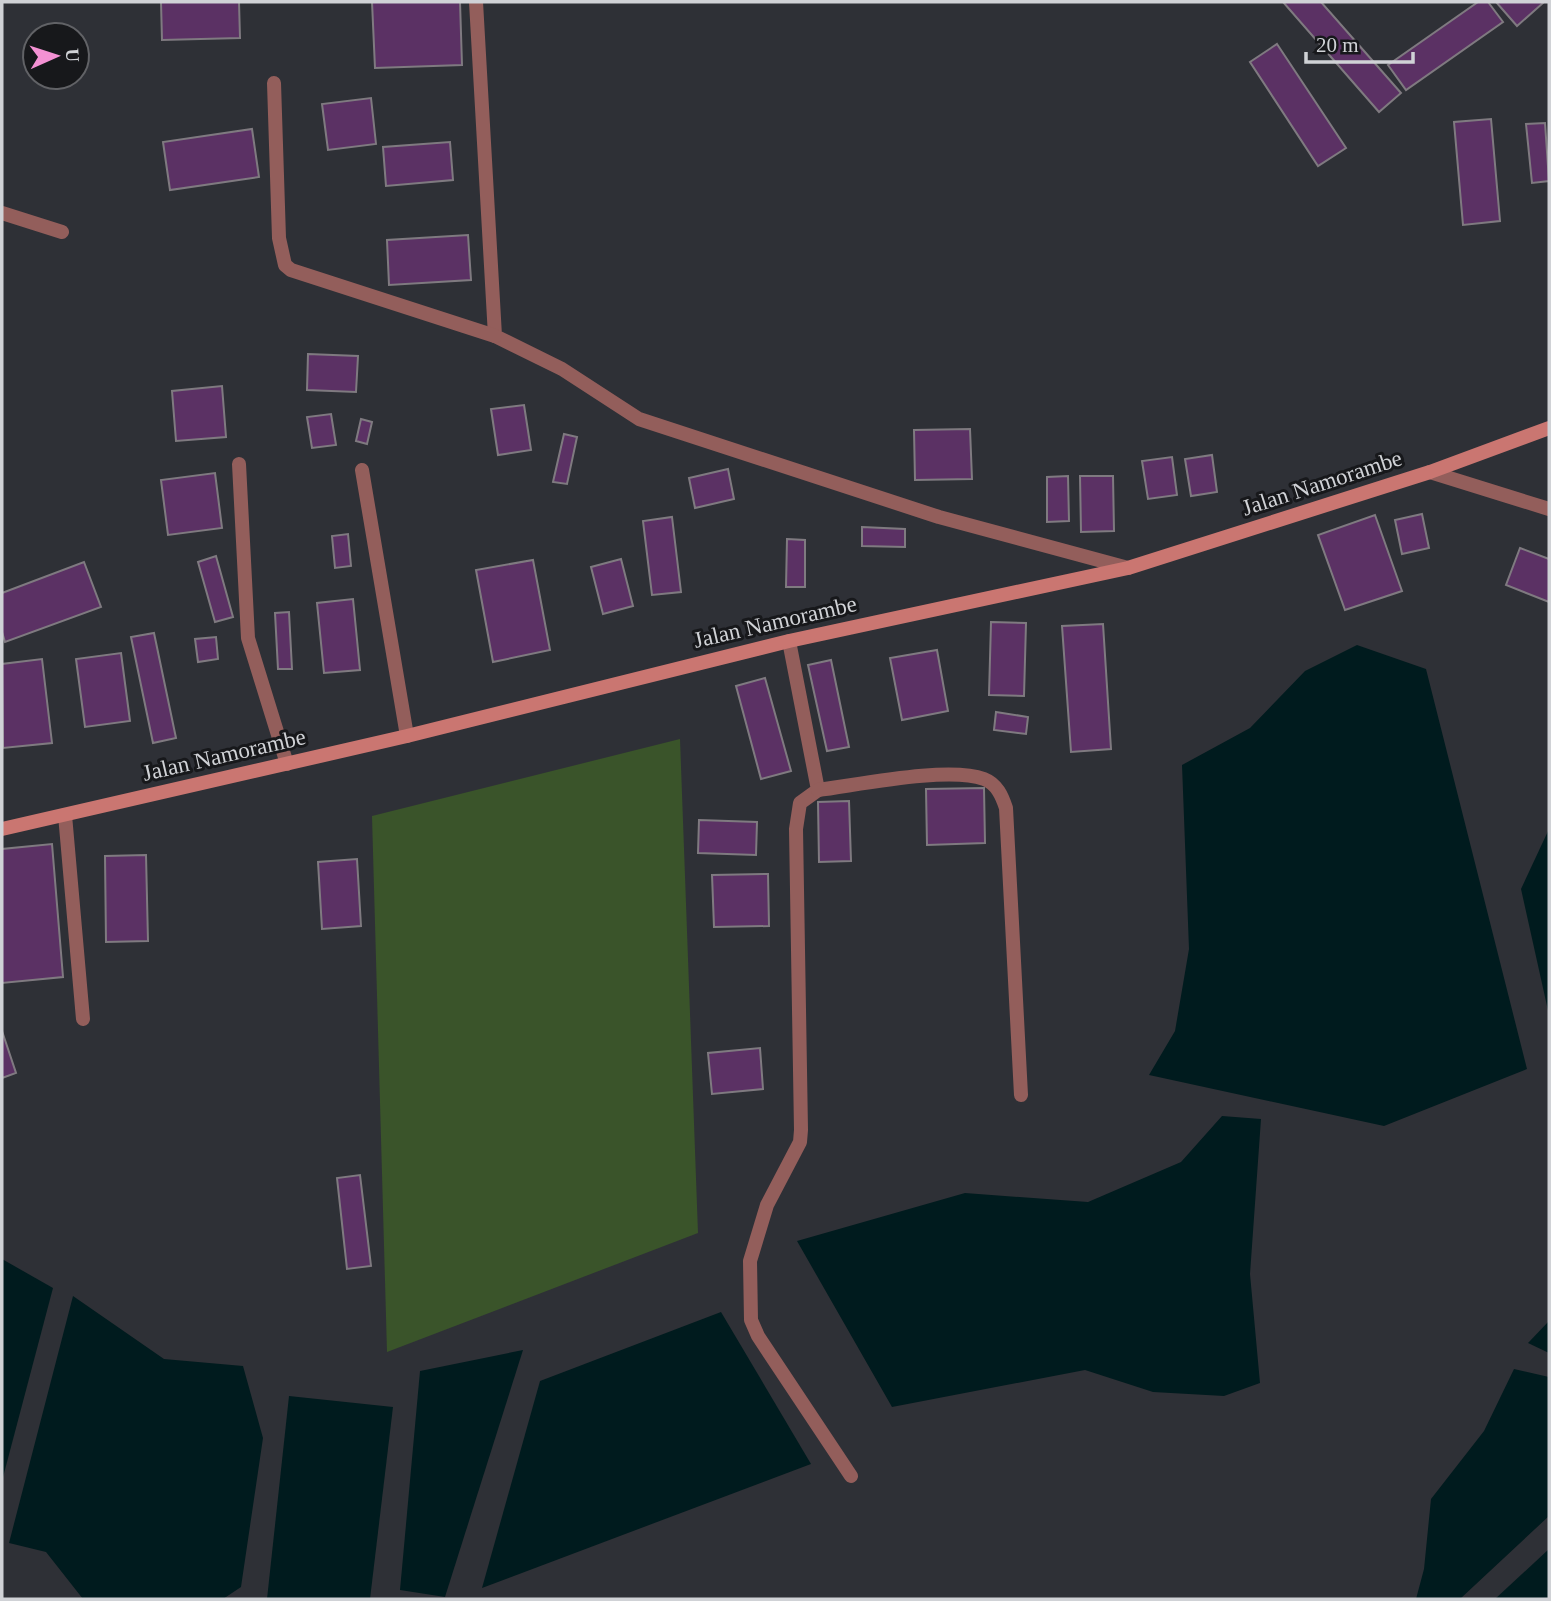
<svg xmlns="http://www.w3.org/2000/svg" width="1551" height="1601" viewBox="0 0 1551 1601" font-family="'Times New Roman',serif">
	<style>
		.green { fill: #3a542a }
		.water { fill: #001b1e }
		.building { fill: #5b3164; stroke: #7f7a80; stroke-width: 2 }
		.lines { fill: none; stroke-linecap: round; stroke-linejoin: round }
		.service { stroke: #935e5b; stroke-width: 14 }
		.minor { stroke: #935e5b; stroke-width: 14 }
		.secondary { stroke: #ca7671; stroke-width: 14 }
		.labels { text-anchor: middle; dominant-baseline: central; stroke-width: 6; stroke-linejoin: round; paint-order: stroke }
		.street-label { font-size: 23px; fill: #d0d2d6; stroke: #17181b }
	</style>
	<rect width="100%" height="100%" fill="#2e3036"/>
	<polygon class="green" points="680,739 698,1233 387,1352 372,816"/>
	<g class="water">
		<polygon points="1357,645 1426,669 1527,1069 1384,1126 1149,1075 1175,1031 1189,949 1182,765 1250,728 1305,671"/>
		<polygon points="1549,829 1549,1015 1521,889"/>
		<polygon points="1222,1116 1261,1119 1250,1274 1260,1383 1224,1396 1153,1392 1085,1370 892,1407 797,1241 965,1193 1088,1202 1181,1162"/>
		<polygon points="2,1259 53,1288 2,1481"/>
		<polygon points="73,1296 164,1359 243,1366 263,1438 241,1587 223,1599 83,1599 46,1552 9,1543"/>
		<polygon points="721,1312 811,1464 482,1588 540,1381"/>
		<polygon points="1549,1321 1549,1353 1528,1343"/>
		<polygon points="523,1350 445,1597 400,1590 420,1371"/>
		<polygon points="1514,1369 1549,1377 1549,1516 1460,1599 1416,1599 1424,1569 1431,1499 1484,1431"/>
		<polygon points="289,1396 393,1407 370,1599 267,1599"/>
		<polygon points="1549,1549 1549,1599 1495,1599"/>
	</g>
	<g class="building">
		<polygon points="161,2 239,2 240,38 162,40"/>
		<polygon points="372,2 460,2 462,65 375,68"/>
		<polygon points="1283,2 1321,2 1401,93 1379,112"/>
		<polygon points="1478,2 1488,2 1503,22 1406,90 1388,65"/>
		<polygon points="1496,2 1542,2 1543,3 1517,26"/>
		<polygon points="1277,44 1346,148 1318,166 1250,62"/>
		<polygon points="371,98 376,144 328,150 322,104"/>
		<polygon points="1491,119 1500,221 1463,225 1454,122"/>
		<polygon points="1545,123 1549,181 1532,183 1526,124"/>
		<polygon points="252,129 259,177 170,190 163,142"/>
		<polygon points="450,142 453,180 386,186 383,147"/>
		<polygon points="468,235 471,280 389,285 387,240"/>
		<polygon points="308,354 358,356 356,392 307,390"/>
		<polygon points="222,386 226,437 176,441 172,391"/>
		<polygon points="524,405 531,450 498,455 491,409"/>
		<polygon points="331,414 336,445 312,448 307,417"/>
		<polygon points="361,419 372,422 367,444 356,441"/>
		<polygon points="970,429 972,479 915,480 914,430"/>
		<polygon points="564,434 577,437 567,484 553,482"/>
		<polygon points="1212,455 1217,492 1191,496 1185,459"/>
		<polygon points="1172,457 1177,495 1148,499 1142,461"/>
		<polygon points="728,469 734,499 695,508 689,478"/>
		<polygon points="215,473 222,528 168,535 161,480"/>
		<polygon points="1068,476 1069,521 1047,522 1047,477"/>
		<polygon points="1080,476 1113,476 1114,531 1081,532"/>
		<polygon points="1422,514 1429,548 1402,554 1395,520"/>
		<polygon points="1375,515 1402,591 1345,610 1318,535"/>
		<polygon points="672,517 681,592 652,595 643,521"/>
		<polygon points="862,527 905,529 905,547 862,546"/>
		<polygon points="348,534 351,566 335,568 332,536"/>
		<polygon points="787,539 805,540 805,587 786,587"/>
		<polygon points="1520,548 1549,559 1549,602 1506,585"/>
		<polygon points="216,556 233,617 215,622 198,562"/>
		<polygon points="621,559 633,606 603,614 591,567"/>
		<polygon points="533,560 550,650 493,662 476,570"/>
		<polygon points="84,562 101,607 5,642 2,632 2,593"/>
		<polygon points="353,599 360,670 324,673 317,603"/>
		<polygon points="289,612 292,669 278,669 275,613"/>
		<polygon points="991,622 1026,623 1024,696 989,695"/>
		<polygon points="1103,624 1111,749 1071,752 1062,626"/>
		<polygon points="154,633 176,738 153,743 131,637"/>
		<polygon points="216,637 218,659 198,662 195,639"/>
		<polygon points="937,650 948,711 902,720 890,658"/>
		<polygon points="121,653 130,721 85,727 76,659"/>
		<polygon points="42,659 52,743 3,748 2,664"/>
		<polygon points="831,660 849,747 827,751 808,665"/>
		<polygon points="765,678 791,771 761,779 736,686"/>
		<polygon points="996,712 1028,717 1026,734 994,730"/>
		<polygon points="984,788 985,843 927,845 926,789"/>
		<polygon points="849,801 851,861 819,862 818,802"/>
		<polygon points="699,820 757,822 756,855 698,853"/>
		<polygon points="52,844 63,977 2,983 2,849"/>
		<polygon points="146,855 148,941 106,942 105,856"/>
		<polygon points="357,859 361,926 322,929 318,862"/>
		<polygon points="768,874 769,926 714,927 712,875"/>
		<polygon points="2,1031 16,1073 2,1078"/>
		<polygon points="760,1048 763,1089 712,1094 708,1053"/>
		<polygon points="360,1175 371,1266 347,1269 337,1178"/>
	</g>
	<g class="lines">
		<polyline class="service" points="65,815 83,1019"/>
		<g class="minor">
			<polyline points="476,2 495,336 562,369 639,419 939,517 1128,568"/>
			<polyline points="274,83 279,238 285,265 291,270 495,336"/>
			<polyline points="2,213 62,232"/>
			<polyline points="239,464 248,638 287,764"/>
			<polyline points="362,470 407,736"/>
			<polyline points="1430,472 1549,509"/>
			<polyline points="789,641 818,790 800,803 796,829 801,1130 800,1142 767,1205 750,1261 751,1320 758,1336 851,1476"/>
			<path d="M818 790C858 785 948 766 984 779 997 784 1002 796 1006 808L1021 1095"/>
		</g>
		<polyline class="secondary" points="2,829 407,736 789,641 1128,568 1430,472 1549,428"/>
	</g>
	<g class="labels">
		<g class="street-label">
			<text transform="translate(1322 483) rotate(-18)">Jalan Namorambe</text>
			<text transform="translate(775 622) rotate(-13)">Jalan Namorambe</text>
			<text transform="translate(224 755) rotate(-13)">Jalan Namorambe</text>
		</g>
	</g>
	<rect width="1551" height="1601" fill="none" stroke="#d0d2d6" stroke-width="7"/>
	<g transform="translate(56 56) rotate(87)"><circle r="33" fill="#17181b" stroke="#616266" stroke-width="2"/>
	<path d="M0-5L12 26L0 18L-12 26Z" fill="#f491d4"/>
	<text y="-10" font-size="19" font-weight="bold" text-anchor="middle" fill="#d0d2d6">U</text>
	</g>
	<path d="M1306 52v10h107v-10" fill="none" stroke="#d0d2d6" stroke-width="3.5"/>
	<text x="1316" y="52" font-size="21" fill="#d0d2d6" stroke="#17181b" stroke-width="5" paint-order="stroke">20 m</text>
</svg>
